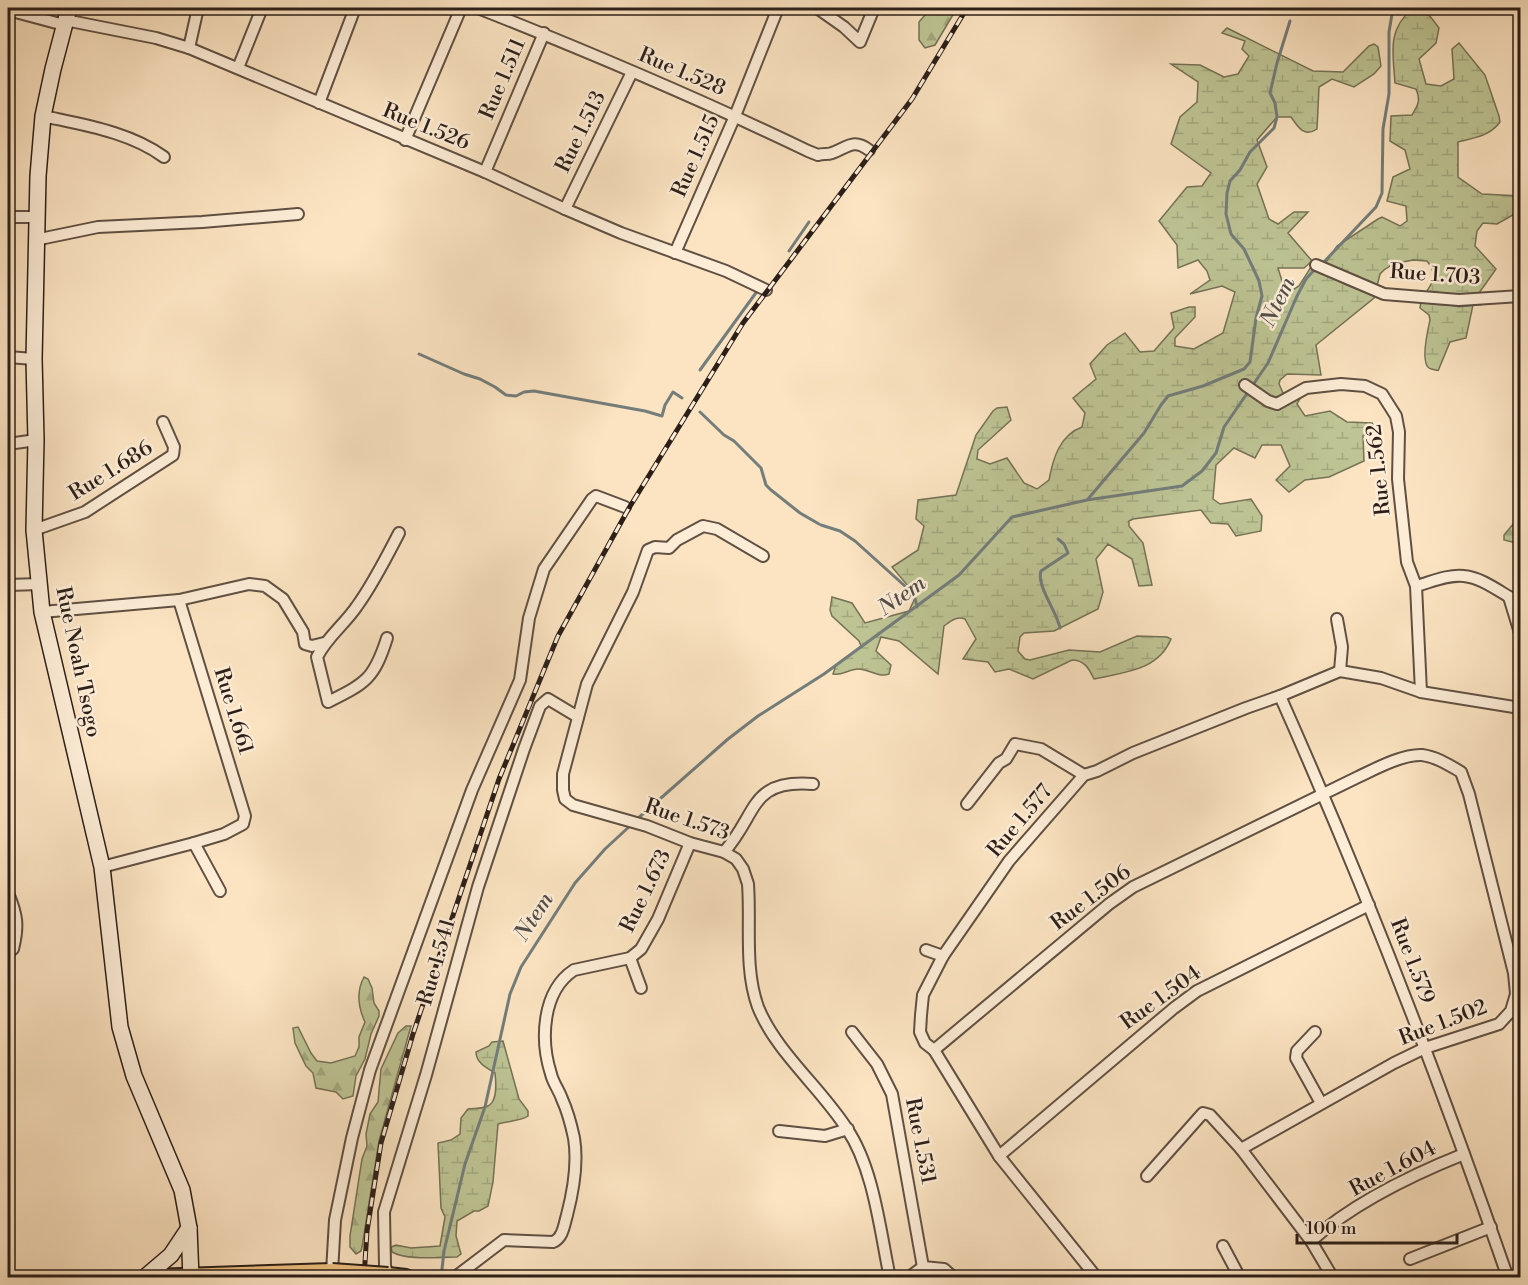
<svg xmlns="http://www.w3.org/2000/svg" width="1528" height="1285" viewBox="0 0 1528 1285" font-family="'Libre Bodoni',serif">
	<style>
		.forest { fill: url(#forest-firs); stroke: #757256; stroke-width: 1.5 }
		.wetland { fill: url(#wetland-marsh); stroke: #757256; stroke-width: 1.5 }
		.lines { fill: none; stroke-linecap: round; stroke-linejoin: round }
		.stream { stroke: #737d7b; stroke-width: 3 }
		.street-casing { stroke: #605043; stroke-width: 14 }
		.secondary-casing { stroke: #2c1f19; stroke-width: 18 }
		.primary-casing { stroke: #2c1f19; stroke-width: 20 }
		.street { stroke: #fdedd7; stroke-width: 10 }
		.secondary { stroke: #fdedd7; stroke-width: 15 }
		.primary { stroke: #eec281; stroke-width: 16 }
		.rail-casing { stroke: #2c1f19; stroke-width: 5 }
		.rail { stroke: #fdedd7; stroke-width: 3; stroke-dasharray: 9; stroke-linecap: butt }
		.primary-bridge-casing { stroke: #2c1f19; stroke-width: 20; stroke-linecap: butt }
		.primary-bridge { stroke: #eec281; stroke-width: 16 }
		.labels { text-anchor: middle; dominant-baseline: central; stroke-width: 5; stroke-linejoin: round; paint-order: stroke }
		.street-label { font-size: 21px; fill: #2c1f19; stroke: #fdedd7 }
		.water-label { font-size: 22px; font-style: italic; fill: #504e4a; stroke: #fdedd7 }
	</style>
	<defs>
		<pattern id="forest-firs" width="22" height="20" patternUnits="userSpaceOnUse" patternTransform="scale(1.5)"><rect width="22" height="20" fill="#bec494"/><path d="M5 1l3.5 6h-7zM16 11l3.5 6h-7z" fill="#a3a87f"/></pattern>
		<pattern id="wetland-marsh" width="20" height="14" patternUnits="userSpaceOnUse" patternTransform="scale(1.5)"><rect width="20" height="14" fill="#bec494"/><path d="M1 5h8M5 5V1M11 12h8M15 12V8" fill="none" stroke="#a3a87f"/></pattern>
	</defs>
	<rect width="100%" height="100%" fill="#fce4c2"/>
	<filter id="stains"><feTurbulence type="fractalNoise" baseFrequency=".00333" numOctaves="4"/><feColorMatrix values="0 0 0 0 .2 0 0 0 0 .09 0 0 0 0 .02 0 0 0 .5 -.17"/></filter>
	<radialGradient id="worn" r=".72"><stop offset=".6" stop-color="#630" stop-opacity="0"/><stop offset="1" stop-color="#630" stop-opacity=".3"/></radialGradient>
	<g class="forest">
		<polygon points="931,8 957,8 935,45 925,48 919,40 919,22"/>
		<polygon points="1514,523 1520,524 1520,544 1504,540 1504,535"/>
		<path d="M364 977 368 979 372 988 374 1003 379 1011V1016L371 1034 365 1059 356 1076 353 1096 343 1099 336 1092 316 1088 313 1073 306 1066 295 1043 293 1028 298 1027 311 1053 317 1061 331 1063 355 1056 359 1047V1037L365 1022C358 1007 356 992 364 977Z"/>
		<polygon points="406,1026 411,1026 379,1141 362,1247 361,1251 356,1254 350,1247 350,1236 362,1159 367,1146 366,1134 370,1114 378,1102 381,1069 398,1033"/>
	</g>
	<g class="wetland">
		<path d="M1412 9 1430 16 1439 28 1436 43 1419 59 1426 84 1441 86 1454 79 1452 49 1459 43 1485 75 1499 116 1500 122C1490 136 1474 138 1458 142V177L1482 194 1520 196V211L1497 224 1483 223 1477 231 1475 246 1496 269 1474 300 1466 338 1450 342 1438 371C1438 370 1429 369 1429 368 1420 362 1428 329 1430 320L1429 315 1420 308C1421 288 1445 283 1427 261L1413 260 1393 264 1384 270 1380 274 1374 298 1316 345 1321 375 1287 374 1280 380 1279 384 1283 393 1306 388 1297 404 1305 416 1330 411 1347 422 1372 423 1375 428 1363 436 1364 461 1329 477 1305 480 1289 492 1276 480 1290 466 1281 445H1262L1255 458 1234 448 1216 465 1213 499 1220 504 1251 499 1262 516 1261 531 1236 536 1228 524 1211 523 1201 510 1133 519 1129 521V526L1143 543 1152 585 1139 586 1132 559 1108 544 1096 559 1103 592 1098 609 1054 631 1024 633 1020 637 1018 651 1025 659 1030 660 1069 650 1100 652 1137 636 1167 637 1171 639C1158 671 1124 672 1094 679 1089 669 1085 660 1072 660L1033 679 1009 669 995 672 988 662 963 659 976 639 965 619C956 616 951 621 944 626L938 674 899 641 881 637 876 651 891 665 889 674C878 678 869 669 858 669 849 669 842 676 833 674L836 665 861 646 859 641 832 616 830 610 832 597 852 603 865 623 909 611 915 598 914 593 892 567 918 550 924 526 916 519 918 500 956 495 976 435 993 411 997 408 1007 407 1011 420 978 450 977 459 990 464 1007 458 1024 483 1037 489 1049 480C1053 458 1060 435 1082 427L1085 413 1073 398 1096 379 1090 364 1107 345 1125 333 1140 352 1154 351 1174 328 1171 313 1189 307H1195V317L1175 338V346L1194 349 1223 333 1235 292 1222 286 1190 294 1210 280 1207 271 1198 260 1178 268 1177 245 1159 221 1187 187 1202 186 1211 173 1171 144 1180 117 1197 102 1198 82 1171 64 1200 65 1224 77 1238 74 1249 56 1242 49 1245 41 1222 33 1227 28 1313 71 1343 72 1369 46 1374 44 1378 47 1381 66 1374 74 1354 87 1332 79 1319 87 1317 129C1304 138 1298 127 1291 117H1277L1257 140 1267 167 1257 184 1269 219 1278 224 1294 212H1308L1288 233 1312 261 1304 268H1278L1282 281 1294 289 1299 286 1311 267 1327 261 1337 246 1378 219 1382 217 1400 226 1407 221 1406 206 1387 201 1393 177 1410 169 1405 150 1390 141 1391 116 1412 115C1418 105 1421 101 1416 89L1395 83C1393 53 1387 30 1412 9Z"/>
		<path d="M503 1041 519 1099 528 1111V1116C522 1121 507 1121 498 1124L493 1182 488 1206 479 1211H474L457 1221 456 1236 461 1254 457 1257C439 1257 408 1261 392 1252L391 1247 396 1245 411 1248 440 1246 445 1217 441 1208 438 1143 451 1140 460 1134 461 1118 468 1109C473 1108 483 1109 488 1106 498 1101 496 1082 495 1073 487 1068 476 1063 476 1052L489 1046 492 1042Z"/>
	</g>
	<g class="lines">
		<g class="stream">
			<polyline points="789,251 809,222"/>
			<polyline points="1322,264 1376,207 1382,193 1383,129 1389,94 1389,32 1393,8"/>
			<polyline points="1344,283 1374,295"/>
			<polyline points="1425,302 1443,304"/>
			<polyline points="1449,304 1459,306 1481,304"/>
			<polyline points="419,354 464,374 480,379 495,387 506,395 516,396 524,392 534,391 645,411 662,416 665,405 673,392 682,398"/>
			<polyline points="700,370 758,290"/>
			<polyline points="700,412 724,435 734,441 761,468 766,485 771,490 800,513 819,524"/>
			<polyline points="1088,499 1144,433 1161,405 1168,396 1203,386 1244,369 1250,362 1256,318 1262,296 1259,281 1253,268 1244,249 1231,234 1226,214 1227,193 1230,181 1240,170 1250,152 1274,128 1277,117 1275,103 1270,93 1277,63 1290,21"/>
			<polyline points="821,525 840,531 855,541 906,587 915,598 917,607"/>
			<path d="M1058 539 1064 544 1068 553 1041 571C1036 585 1057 612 1060 628"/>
			<polyline points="636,820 728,739 758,716 824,674 959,575 1012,517 1087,500 1182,486 1202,471 1216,453 1224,427 1268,363 1297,296 1306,279 1316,268"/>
			<polyline points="441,1278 444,1251 465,1164 485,1107 510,994 521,967 575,883 605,849 631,825"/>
		</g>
		<g class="street-casing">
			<g id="street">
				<path d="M478 8C589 52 700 99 808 151L818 155C823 153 827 155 832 153 847 148 853 138 869 150"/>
				<polyline points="817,8 844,27 860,42 874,8"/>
				<polyline points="8,10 64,25"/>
				<polyline points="65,20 156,38 189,48 485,172 565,209 621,233 726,271 766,290"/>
				<polyline points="189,48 198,8"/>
				<polyline points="238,68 262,8"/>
				<polyline points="319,103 355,8"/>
				<path d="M43 116C84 125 130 132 164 157"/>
				<polyline points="405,140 461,8"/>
				<polyline points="485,172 544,33"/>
				<polyline points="565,209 632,72"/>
				<polyline points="8,217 36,217"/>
				<polyline points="35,240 98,227 202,222 298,214"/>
				<polyline points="675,253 735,116 778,8"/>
				<polyline points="1316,265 1384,294 1459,300 1520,296"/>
				<polyline points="8,357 34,359"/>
				<polyline points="1245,385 1268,401 1277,404 1306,388 1341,384 1365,386 1382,394 1396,416 1399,432 1398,479 1407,562 1416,586 1421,692"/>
				<polyline points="8,444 36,440"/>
				<polyline points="34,530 85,512 173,455 174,447 163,422"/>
				<path d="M763 556 717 529 703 526 677 540 669 548 655 547 648 550 633 592 587 684 563 774V790L565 799 573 805 647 826 690 843 724 852 736 859 743 869 748 884C751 924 744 969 758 1007 776 1052 821 1088 847 1129 874 1169 880 1231 890 1278"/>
				<polyline points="8,585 40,584"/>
				<path d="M1416 586C1431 582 1449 574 1464 576 1484 578 1502 594 1520 603"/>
				<polyline points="1509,597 1520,633"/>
				<polyline points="179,600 249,584 265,586 283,599 303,632 305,644 312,646 324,643"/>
				<polyline points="42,612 179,600 245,816 243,824 224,834 194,843 102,867"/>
				<polyline points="1337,619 1342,647 1340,671"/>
				<path d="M387 638C374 679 366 683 328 702L317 657C327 637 345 624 357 606 373 584 386 558 399 533"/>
				<path d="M1280 696C1365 887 1440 1081 1508 1278"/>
				<polyline points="967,804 999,763 1006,759 1015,744 1041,749 1084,775"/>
				<polyline points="194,843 220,891"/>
				<path d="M724 852C758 814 749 779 813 784"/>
				<path d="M8 893C17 915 19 925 13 949L8 952"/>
				<polyline points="926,950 943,956"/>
				<polyline points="630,958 641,988"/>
				<polyline points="852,1032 877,1064 892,1094 923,1267"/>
				<polyline points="1315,1032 1297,1051 1296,1058 1321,1103"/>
				<path d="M934 1050 1109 904 1133 887 1358 777C1375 769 1403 754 1422 755 1437 757 1449 765 1461 772L1469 794 1514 973 1516 994 1511 1011 1499 1024 1425 1048 1394 1063 1241 1149 1311 1241 1333 1278"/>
				<polyline points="779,1131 825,1136 848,1129"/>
				<polyline points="999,1156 1174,1008 1197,991 1369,905"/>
				<polyline points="1147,1176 1203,1113 1210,1115 1241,1149"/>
				<path d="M1311 1241C1352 1204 1414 1174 1464 1154"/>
				<polyline points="1223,1246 1240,1278"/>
				<polyline points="1410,1259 1491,1227"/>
				<polyline points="332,1272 335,1220 352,1138 370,1070 472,790 520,680 529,618 544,569 592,499 596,496 625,507"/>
				<polyline points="388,1276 385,1266 384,1212 426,1075 478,887 524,749 540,706 548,699 578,717"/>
				<path d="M454 1278 504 1240 553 1242C563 1238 564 1225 567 1215 573 1192 578 1162 574 1138 571 1124 568 1112 562 1099 559 1090 553 1083 551 1074 540 1040 542 991 574 970L630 958 641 949 658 919 690 843"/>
				<polyline points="908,1278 923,1267 944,1269 954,1278"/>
				<polyline points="1097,1278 999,1156 934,1050 925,1043 920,1032 921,1015 923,995 943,956 1009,861 1084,775 1097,771 1133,753 1246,708 1280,696 1340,671 1381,678 1421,692 1520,708"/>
			</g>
		</g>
		<g class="secondary-casing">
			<g id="secondary">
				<polyline points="69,8 53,69 43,116 38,176 34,359 36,440 34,530 42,612 102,867 120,1027 134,1076 182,1190 189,1228 191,1278"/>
				<polyline points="144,1278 171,1255 189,1228"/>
			</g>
		</g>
		<g class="primary-casing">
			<g id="primary">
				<polyline points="388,1276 406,1278"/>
				<polyline points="151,1278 332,1272"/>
			</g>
		</g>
		<use href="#street" class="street"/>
		<use href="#secondary" class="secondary"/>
		<use href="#primary" class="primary"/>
		<g class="rail-casing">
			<polyline id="rail" points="364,1278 367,1231 381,1143 413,1034 499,779 558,636 629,508 743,323 912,99 967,8"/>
		</g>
		<use href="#rail" class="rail"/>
		<g class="primary-bridge-casing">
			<polyline id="primary-bridge" points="332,1272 388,1276"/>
		</g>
		<use href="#primary-bridge" class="primary-bridge"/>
	</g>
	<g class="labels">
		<g class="street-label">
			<text transform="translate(682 72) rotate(23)">Rue 1.528</text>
			<text transform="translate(503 79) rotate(-67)">Rue 1.511</text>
			<text transform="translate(426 127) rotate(22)">Rue 1.526</text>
			<text transform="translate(581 132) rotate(-64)">Rue 1.513</text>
			<text transform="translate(696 156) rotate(-66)">Rue 1.515</text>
			<text transform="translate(1435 275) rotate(4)">Rue 1.703</text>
			<text transform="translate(1379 470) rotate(-96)">Rue 1.562</text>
			<text transform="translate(111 471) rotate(-32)">Rue 1.686</text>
			<text transform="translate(78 662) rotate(78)">Rue Noah Tsogo</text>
			<text transform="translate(233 711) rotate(73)">Rue 1.661</text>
			<text transform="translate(687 820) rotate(19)">Rue 1.573</text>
			<text transform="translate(1020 821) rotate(-50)">Rue 1.577</text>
			<text transform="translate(646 891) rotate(-64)">Rue 1.673</text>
			<text transform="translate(1091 898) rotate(-37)">Rue 1.506</text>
			<text transform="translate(1412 961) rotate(69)">Rue 1.579</text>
			<text transform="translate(437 962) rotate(-74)">Rue 1.541</text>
			<text transform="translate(1161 998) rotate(-36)">Rue 1.504</text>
			<text transform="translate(1443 1023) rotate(-21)">Rue 1.502</text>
			<text transform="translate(920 1141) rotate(79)">Rue 1.531</text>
			<text transform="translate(1393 1169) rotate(-28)">Rue 1.604</text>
		</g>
		<g class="water-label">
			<text transform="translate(1278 302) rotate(-64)">Ntem</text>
			<text transform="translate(902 596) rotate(-35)">Ntem</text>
			<text transform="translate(534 917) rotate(-57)">Ntem</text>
		</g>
	</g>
	<rect width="1528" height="1285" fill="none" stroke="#fce4c2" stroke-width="30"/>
	<rect x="9" y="9" width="1510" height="1267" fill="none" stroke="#2c1f19" stroke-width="3"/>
	<rect x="15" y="15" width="1498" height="1255" fill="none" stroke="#2c1f19" stroke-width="1.5"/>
	<path d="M1297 1234v9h160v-9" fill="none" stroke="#2c1f19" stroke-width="3"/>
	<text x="1306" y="1234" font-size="18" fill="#2c1f19" stroke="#fdedd7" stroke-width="4.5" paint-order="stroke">100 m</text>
	<rect width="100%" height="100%" filter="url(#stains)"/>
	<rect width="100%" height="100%" fill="url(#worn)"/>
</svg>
